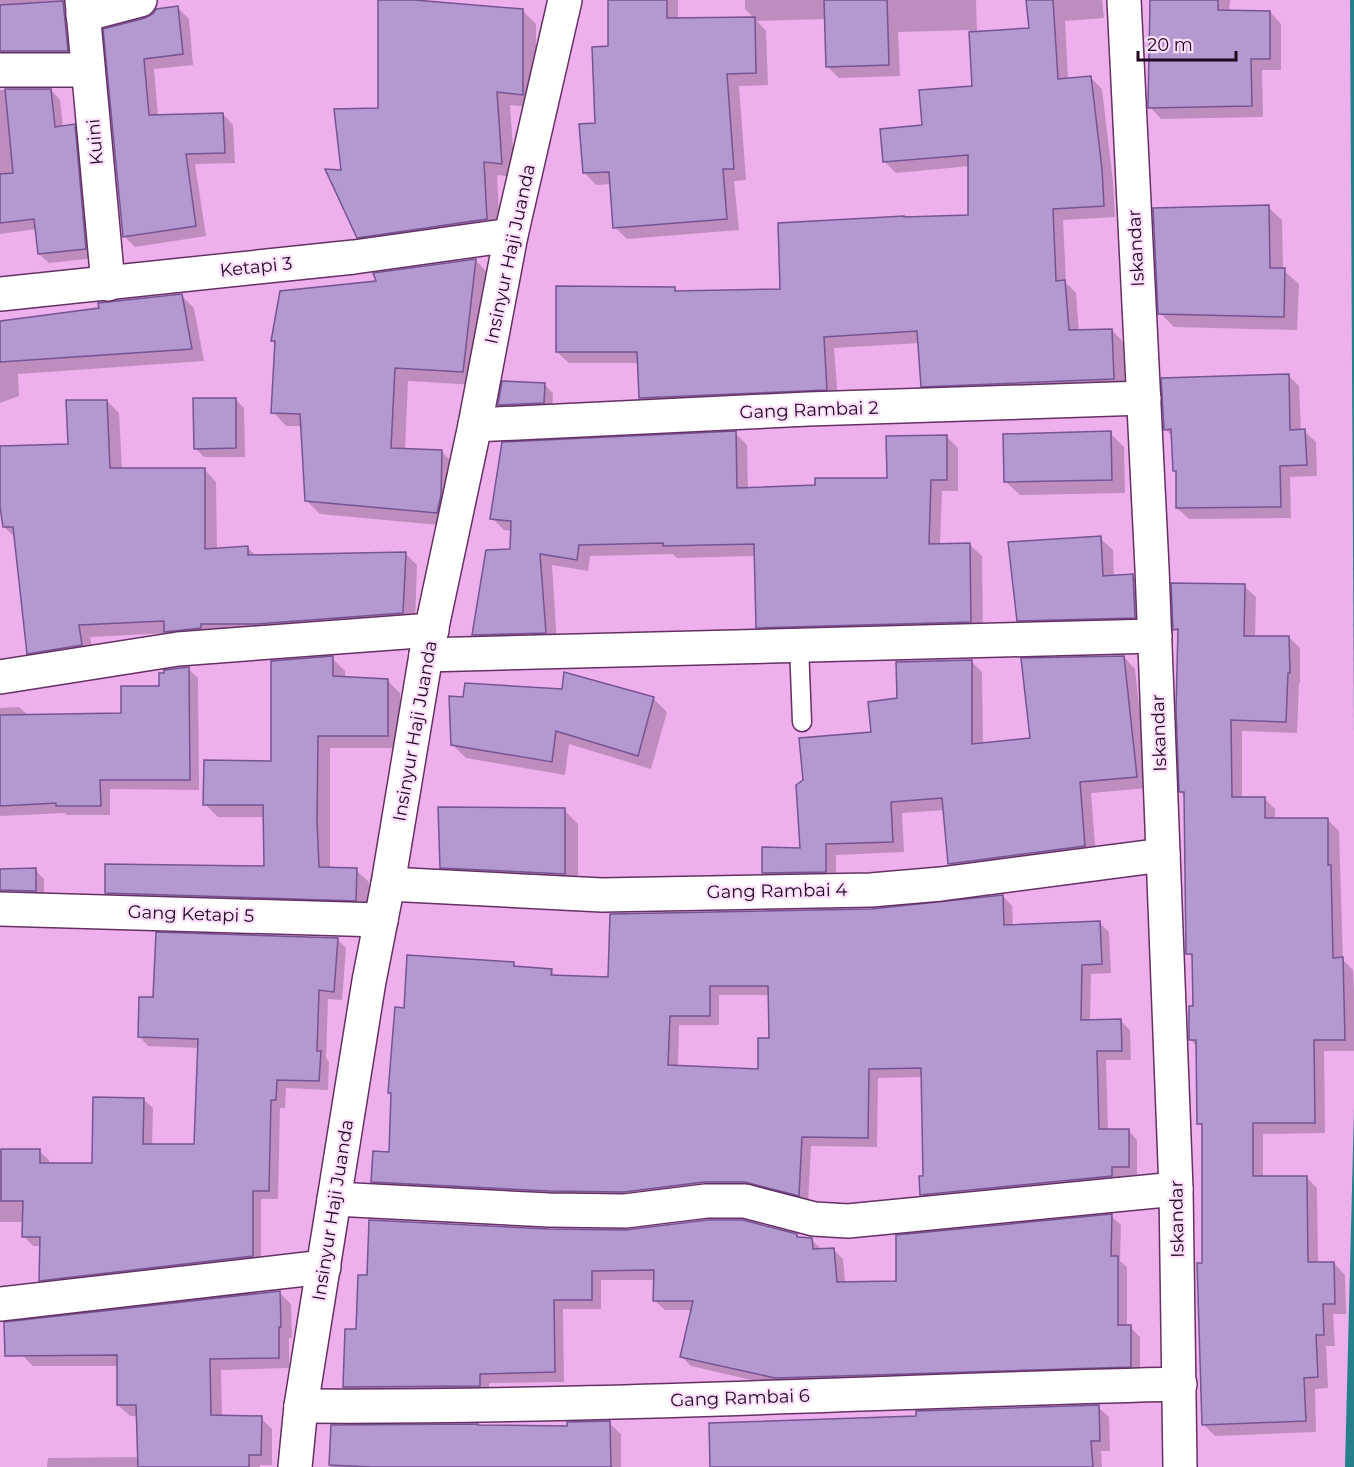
<svg xmlns="http://www.w3.org/2000/svg" width="1354" height="1467" viewBox="0 0 1354 1467" font-family="Montserrat,sans-serif">
	<style>
		.water { fill: #26808c }
		.shadow { fill: #0003; fill-rule: evenodd }
		.building { fill: #b499d0; stroke: #755394; stroke-width: 1.5; fill-rule: evenodd }
		.lines { fill: none; stroke-linecap: round; stroke-linejoin: round }
		.lane-casing { stroke: #653065; stroke-width: 21 }
		.street-casing { stroke: #653065; stroke-width: 36 }
		.secondary-casing { stroke: #653065; stroke-width: 36 }
		.lane { stroke: #fff; stroke-width: 18 }
		.street { stroke: #fff; stroke-width: 33 }
		.secondary { stroke: #fff; stroke-width: 33 }
		.labels { text-anchor: middle; dominant-baseline: central; stroke-width: 4.5; stroke-linejoin: round; paint-order: stroke }
		.street-label { font-size: 18px; fill: #200920; stroke: #fddefc }
	</style>
	<rect width="100%" height="100%" fill="#eeb0ed"/>
	<g class="water">
		<polygon points="1350,0 1354,0 1354,735"/>
		<polygon points="1354,1108 1354,1467 1345,1467"/>
	</g>
	<g class="shadow">
		<polygon points="0,0 76,0 77,60 0,64"/>
		<polygon points="379,0 522,10 536,24 536,108 510,105 515,177 497,175 500,233 372,251 358,237 379,109"/>
		<polygon points="610,0 678,0 678,20 755,19 745,9 745,0 976,0 977,33 1030,30 1028,0 1102,0 1104,18 1065,21 1068,80 1091,78 1102,89 1113,182 1115,217 1063,220 1066,283 1076,293 1079,332 1112,330 1123,342 1125,390 934,397 922,386 920,343 834,348 838,401 652,409 641,398 639,363 569,363 557,352 675,288 679,293 781,291 969,216 970,166 896,173 885,162 923,127 973,87 970,30 898,32 900,76 839,78 827,66 826,19 757,21 766,31 768,85 739,86 746,180 734,181 739,230 627,239 615,227 612,184 596,185 584,172 597,125 610,48"/>
		<polygon points="1151,0 1230,0 1229,12 1270,12 1281,24 1281,70 1262,70 1263,117 1161,119 1150,107"/>
		<polygon points="178,8 189,19 193,65 154,69 158,116 223,114 233,125 235,163 195,164 206,236 135,247 124,236 145,20"/>
		<polygon points="0,90 51,90 60,100 63,127 74,126 84,135 95,258 49,263 39,254 37,229 0,234"/>
		<polygon points="1268,207 1282,220 1283,270 1299,284 1297,330 1174,327 1160,313"/>
		<polygon points="475,260 489,274 476,385 408,381 405,450 441,451 455,465 450,526 320,514 306,500 302,426 286,426 273,412 276,344 273,340 379,282"/>
		<polygon points="181,295 194,308 204,361 18,374 19,396 0,403 0,322 101,309"/>
		<polygon points="1288,375 1299,386 1301,431 1304,431 1316,442 1317,476 1290,477 1291,518 1189,519 1177,508 1177,473 1175,470 1173,437 1165,429"/>
		<polygon points="544,384 553,393 552,411 508,414 499,405"/>
		<polygon points="235,399 244,408 245,457 204,457 195,448"/>
		<polygon points="107,401 119,413 122,469 204,469 216,482 217,550 247,547 256,556 405,553 417,565 415,625 178,644 167,633 90,637 94,657 41,665 29,653 16,538 4,527 0,497 0,448 69,445"/>
		<polygon points="735,433 747,445 748,489 817,487 888,480 946,436 958,448 958,491 942,491 940,545 970,545 982,556 983,633 770,639 758,627 755,556 677,558 673,554 590,556 588,571 552,565 557,645 486,646 474,635 511,551 512,531 504,530 492,518"/>
		<polygon points="1110,433 1124,447 1125,493 1020,495 1006,482"/>
		<polygon points="1100,538 1113,550 1114,577 1133,576 1145,588 1147,630 1031,633 1018,620"/>
		<polygon points="1244,586 1256,597 1255,637 1289,637 1300,648 1300,683 1299,683 1297,733 1242,731 1242,798 1264,798 1275,809 1275,820 1328,820 1339,831 1343,960 1353,970 1354,993 1354,1051 1324,1051 1325,1133 1263,1134 1263,1178 1306,1177 1317,1188 1318,1264 1334,1263 1345,1275 1346,1314 1333,1314 1335,1346 1326,1346 1328,1388 1315,1389 1316,1432 1215,1436 1204,1425 1203,1127 1199,1123 1197,1047 1191,1040 1194,1007 1194,959 1188,953 1185,796 1181,792 1180,634 1175,629"/>
		<polygon points="1124,657 1135,669 1148,788 1091,793 1096,857 961,875 949,864 945,810 902,813 904,852 836,855 836,883 775,884 763,873 802,849 873,733 898,700 971,661 982,672 983,744 1031,740"/>
		<polygon points="332,658 345,671 345,678 387,680 400,693 400,748 330,748 330,869 356,870 369,882 368,913 119,906 106,893 265,867 264,817 218,817 205,804 273,762"/>
		<polygon points="188,669 198,678 199,790 110,789 110,815 67,815 65,813 0,816 0,708 19,707 29,716 123,715"/>
		<polygon points="653,698 667,712 651,769 569,744 565,775 466,758 452,744"/>
		<polygon points="564,810 578,824 578,887 456,881 442,867"/>
		<polygon points="0,870 35,870 44,879 44,900 0,902"/>
		<path d="M1003 896 1012 906 1013 926 1100 923 1109 932 1111 973 1091 974 1090 1022 1121 1021 1130 1030 1131 1060H1106L1108 1130H1128L1137 1140V1176H1121V1185L931 1204 922 1194 925 1177 922 1077 878 1078 877 1147 811 1146 808 1204 634 1201 382 1191 373 1182 390 1153 393 1095 390 1092 406 1009 513 963 518 968 551 970 557 977 609 979 872 910ZM719 995H770L771 1040 759 1070 678 1067 679 1025H719Z"/>
		<polygon points="337,939 346,948 342,1000 328,999 326,1058 329,1062 328,1090 286,1088 285,1108 280,1108 278,1199 261,1199 261,1265 50,1289 40,1280 41,1246 33,1246 24,1236 24,1222 0,1222 0,1151 39,1151 49,1160 49,1164 93,1165 143,1099 153,1108 152,1146 195,1146 200,1048 148,1046 139,1036 154,999"/>
		<polygon points="1111,1216 1121,1225 1120,1261 1127,1267 1127,1327 1130,1327 1140,1337 1140,1376 785,1388 691,1366 682,1357 693,1310 665,1310 655,1301 655,1280 601,1280 601,1309 563,1309 564,1382 489,1383 489,1395 354,1396 344,1387 358,1331 368,1277 549,1230 797,1235 800,1238 811,1239 821,1249 833,1249 843,1259 845,1283 897,1282"/>
		<polygon points="279,1292 291,1304 292,1338 289,1338 289,1368 221,1370 222,1417 261,1418 272,1429 272,1465 260,1465 260,1467 47,1467 48,1458 139,1457 138,1416 130,1416 118,1405 118,1366 33,1366 22,1355"/>
		<polygon points="1098,1407 1109,1417 1110,1451 1101,1451 1102,1467 711,1467 917,1417"/>
		<polygon points="609,1423 621,1434 621,1467 330,1467 333,1426 568,1428"/>
	</g>
	<g class="building">
		<polygon points="378,0 414,0 523,9 523,95 497,92 502,164 484,162 487,219 357,238 325,169 341,170 334,109 378,108"/>
		<polygon points="608,0 667,0 667,18 755,17 756,73 727,74 734,169 723,169 727,219 613,228 609,172 583,173 579,124 595,123 592,47 608,46"/>
		<polygon points="824,0 887,0 889,65 826,67"/>
		<polygon points="1026,0 1053,0 1058,79 1091,76 1102,169 1104,206 1053,209 1056,281 1065,280 1069,330 1112,329 1114,379 921,387 917,331 824,337 827,390 639,398 637,352 556,352 556,286 675,287 675,291 780,289 778,223 904,216 904,217 968,215 968,155 883,162 880,129 922,125 919,90 972,86 969,32 1029,28"/>
		<polygon points="1150,0 1218,0 1218,10 1270,11 1270,59 1251,59 1252,106 1148,108"/>
		<polygon points="63,1 68,51 0,51 0,5"/>
		<polygon points="178,6 183,54 144,59 149,115 223,113 225,153 186,154 196,226 123,237 103,29 145,18 153,14 156,9"/>
		<polygon points="5,89 51,89 55,127 75,124 86,249 38,254 34,219 0,223 0,174 13,173"/>
		<polygon points="1269,205 1270,268 1285,268 1284,317 1158,314 1153,208"/>
		<polygon points="476,259 463,372 395,368 391,448 442,450 441,495 437,513 305,501 300,414 271,413 275,341 271,341 280,291 376,281 373,273"/>
		<polygon points="182,294 192,349 0,362 0,321 99,308 98,303"/>
		<polygon points="1289,374 1290,430 1305,429 1307,465 1280,466 1281,507 1176,508 1176,471 1173,471 1171,429 1164,430 1161,378"/>
		<polygon points="502,381 545,383 544,403 498,405"/>
		<polygon points="193,398 236,398 236,448 194,449"/>
		<polygon points="66,400 107,400 110,468 205,468 205,549 248,546 248,555 406,552 403,613 257,624 201,624 201,628 164,632 164,621 79,625 82,645 27,654 13,527 3,527 0,507 0,446 68,444"/>
		<polygon points="736,431 737,488 815,485 815,478 887,478 886,436 947,435 947,480 931,480 929,544 970,543 971,622 756,628 754,544 663,546 663,543 579,545 577,560 540,554 546,633 472,635 486,550 510,549 511,521 490,519 502,442"/>
		<polygon points="1111,431 1112,480 1004,482 1003,434"/>
		<polygon points="1101,536 1103,576 1133,574 1135,618 1017,621 1008,542"/>
		<polygon points="1171,583 1245,584 1244,636 1289,636 1290,673 1288,673 1286,722 1231,720 1232,797 1265,797 1265,818 1328,818 1328,865 1331,865 1333,958 1343,957 1345,1040 1314,1040 1315,1123 1253,1123 1253,1176 1307,1176 1308,1262 1334,1262 1335,1304 1323,1304 1324,1335 1316,1335 1318,1377 1304,1378 1306,1421 1202,1425 1197,1263 1202,1263 1202,1124 1197,1124 1196,1040 1189,1040 1189,1006 1193,1006 1192,954 1186,954 1184,792 1179,792 1176,709 1178,629 1173,630"/>
		<polygon points="333,656 333,676 388,679 388,736 318,736 317,821 319,867 357,868 356,901 105,893 105,864 264,866 263,805 203,805 204,760 271,761 271,661"/>
		<polygon points="1124,656 1137,777 1080,782 1085,846 948,864 942,798 891,802 893,842 826,844 826,872 762,873 762,847 800,848 796,785 803,780 799,738 871,732 868,702 897,698 896,662 972,660 972,744 1030,738 1021,658"/>
		<polygon points="189,667 190,780 100,780 101,806 56,806 56,803 0,806 0,715 121,713 121,686 159,686 159,673 164,673 164,670"/>
		<polygon points="564,672 654,697 638,756 556,731 552,762 451,745 449,696 463,697 465,683 562,689"/>
		<polygon points="438,807 565,808 565,874 440,868"/>
		<polygon points="36,868 36,891 0,890 0,869"/>
		<path d="M1003 895 1004 925 1100 921 1102 964 1082 965 1081 1020 1121 1019 1122 1051H1097L1099 1129H1129V1167H1112V1176L920 1195 919 1176H923L921 1068 869 1069 868 1138 802 1137 799 1196 745 1182H704L624 1192 550 1191 371 1182 373 1151 389 1152 391 1093H388L392 1043 395 1007 404 1008 407 955 514 962V966L552 969 551 975 608 977 610 914 871 909ZM710 986H768L769 1038H758V1069L668 1065 670 1016H710Z"/>
		<polygon points="156,932 338,938 334,992 319,990 317,1051 321,1051 319,1081 277,1080 276,1100 271,1100 269,1191 253,1191 253,1256 39,1281 40,1237 22,1237 23,1201 1,1201 1,1149 40,1149 40,1163 92,1163 93,1097 144,1098 143,1144 194,1144 198,1039 138,1037 139,997 153,997"/>
		<polygon points="1112,1214 1111,1256 1118,1256 1118,1325 1131,1325 1131,1367 775,1378 680,1357 693,1301 653,1301 654,1270 592,1271 592,1300 554,1300 555,1372 480,1374 480,1386 343,1387 345,1329 356,1329 358,1275 367,1275 369,1220 549,1229 625,1230 707,1220 743,1220 797,1234 797,1237 812,1238 813,1249 834,1248 837,1282 896,1281 896,1235"/>
		<polygon points="280,1291 281,1327 279,1327 279,1358 210,1359 211,1415 262,1416 261,1455 249,1455 249,1467 138,1467 136,1405 117,1405 117,1355 5,1356 4,1322"/>
		<polygon points="1099,1405 1100,1441 1091,1441 1093,1467 710,1467 709,1423 916,1416 916,1411"/>
		<polygon points="610,1421 611,1467 371,1467 329,1465 331,1425 478,1424 478,1425 567,1426 567,1422"/>
	</g>
	<g class="lines">
		<g class="lane-casing">
			<polyline id="lane" points="799,645 802,722"/>
		</g>
		<g class="street-casing">
			<g id="street">
				<polyline points="82,0 108,284"/>
				<polyline points="1124,0 1152,568 1176,1189 1180,1467"/>
				<polyline points="83,15 140,0"/>
				<polyline points="0,70 88,70"/>
				<polyline points="0,294 354,257 511,235"/>
				<polyline points="475,425 808,409 1144,398"/>
				<polyline points="426,655 1155,636"/>
				<polyline points="0,677 178,649 432,630"/>
				<polyline points="388,884 602,895 871,890 941,884 1163,855"/>
				<polyline points="0,909 381,920"/>
				<polyline points="334,1199 549,1210 625,1211 706,1201 745,1201 814,1219 848,1221 1176,1189"/>
				<polyline points="0,1304 324,1267"/>
				<path d="M301 1406C594 1408 887 1391 1180 1384"/>
			</g>
		</g>
		<g class="secondary-casing">
			<polyline id="secondary" points="295,1467 301,1406 369,981 388,884 426,655 475,425 511,235 565,0"/>
		</g>
		<use href="#lane" class="lane"/>
		<use href="#street" class="street"/>
		<use href="#secondary" class="secondary"/>
	</g>
	<g class="labels">
		<g class="street-label">
			<text transform="translate(95 142) rotate(-95)">Kuini</text>
			<text transform="translate(1136 248) rotate(-93)">Iskandar</text>
			<text transform="translate(510 254) rotate(-78)">Insinyur Haji Juanda</text>
			<text transform="translate(256 267) rotate(-6)">Ketapi 3</text>
			<text transform="translate(809 410) rotate(-2)">Gang Rambai 2</text>
			<text transform="translate(415 731) rotate(-80)">Insinyur Haji Juanda</text>
			<text transform="translate(1159 733) rotate(-92)">Iskandar</text>
			<text transform="translate(777 891) rotate(-1)">Gang Rambai 4</text>
			<text transform="translate(191 914) rotate(2)">Gang Ketapi 5</text>
			<text transform="translate(333 1210) rotate(-81)">Insinyur Haji Juanda</text>
			<text transform="translate(1177 1219) rotate(-91)">Iskandar</text>
			<text transform="translate(740 1398) rotate(-2)">Gang Rambai 6</text>
		</g>
	</g>
	<path d="M1138 51v9h98v-9" fill="none" stroke="#200920" stroke-width="3"/>
	<text x="1147" y="51" font-size="18" fill="#200920" stroke="#fddefc" stroke-width="4.5" paint-order="stroke">20 m</text>
</svg>
